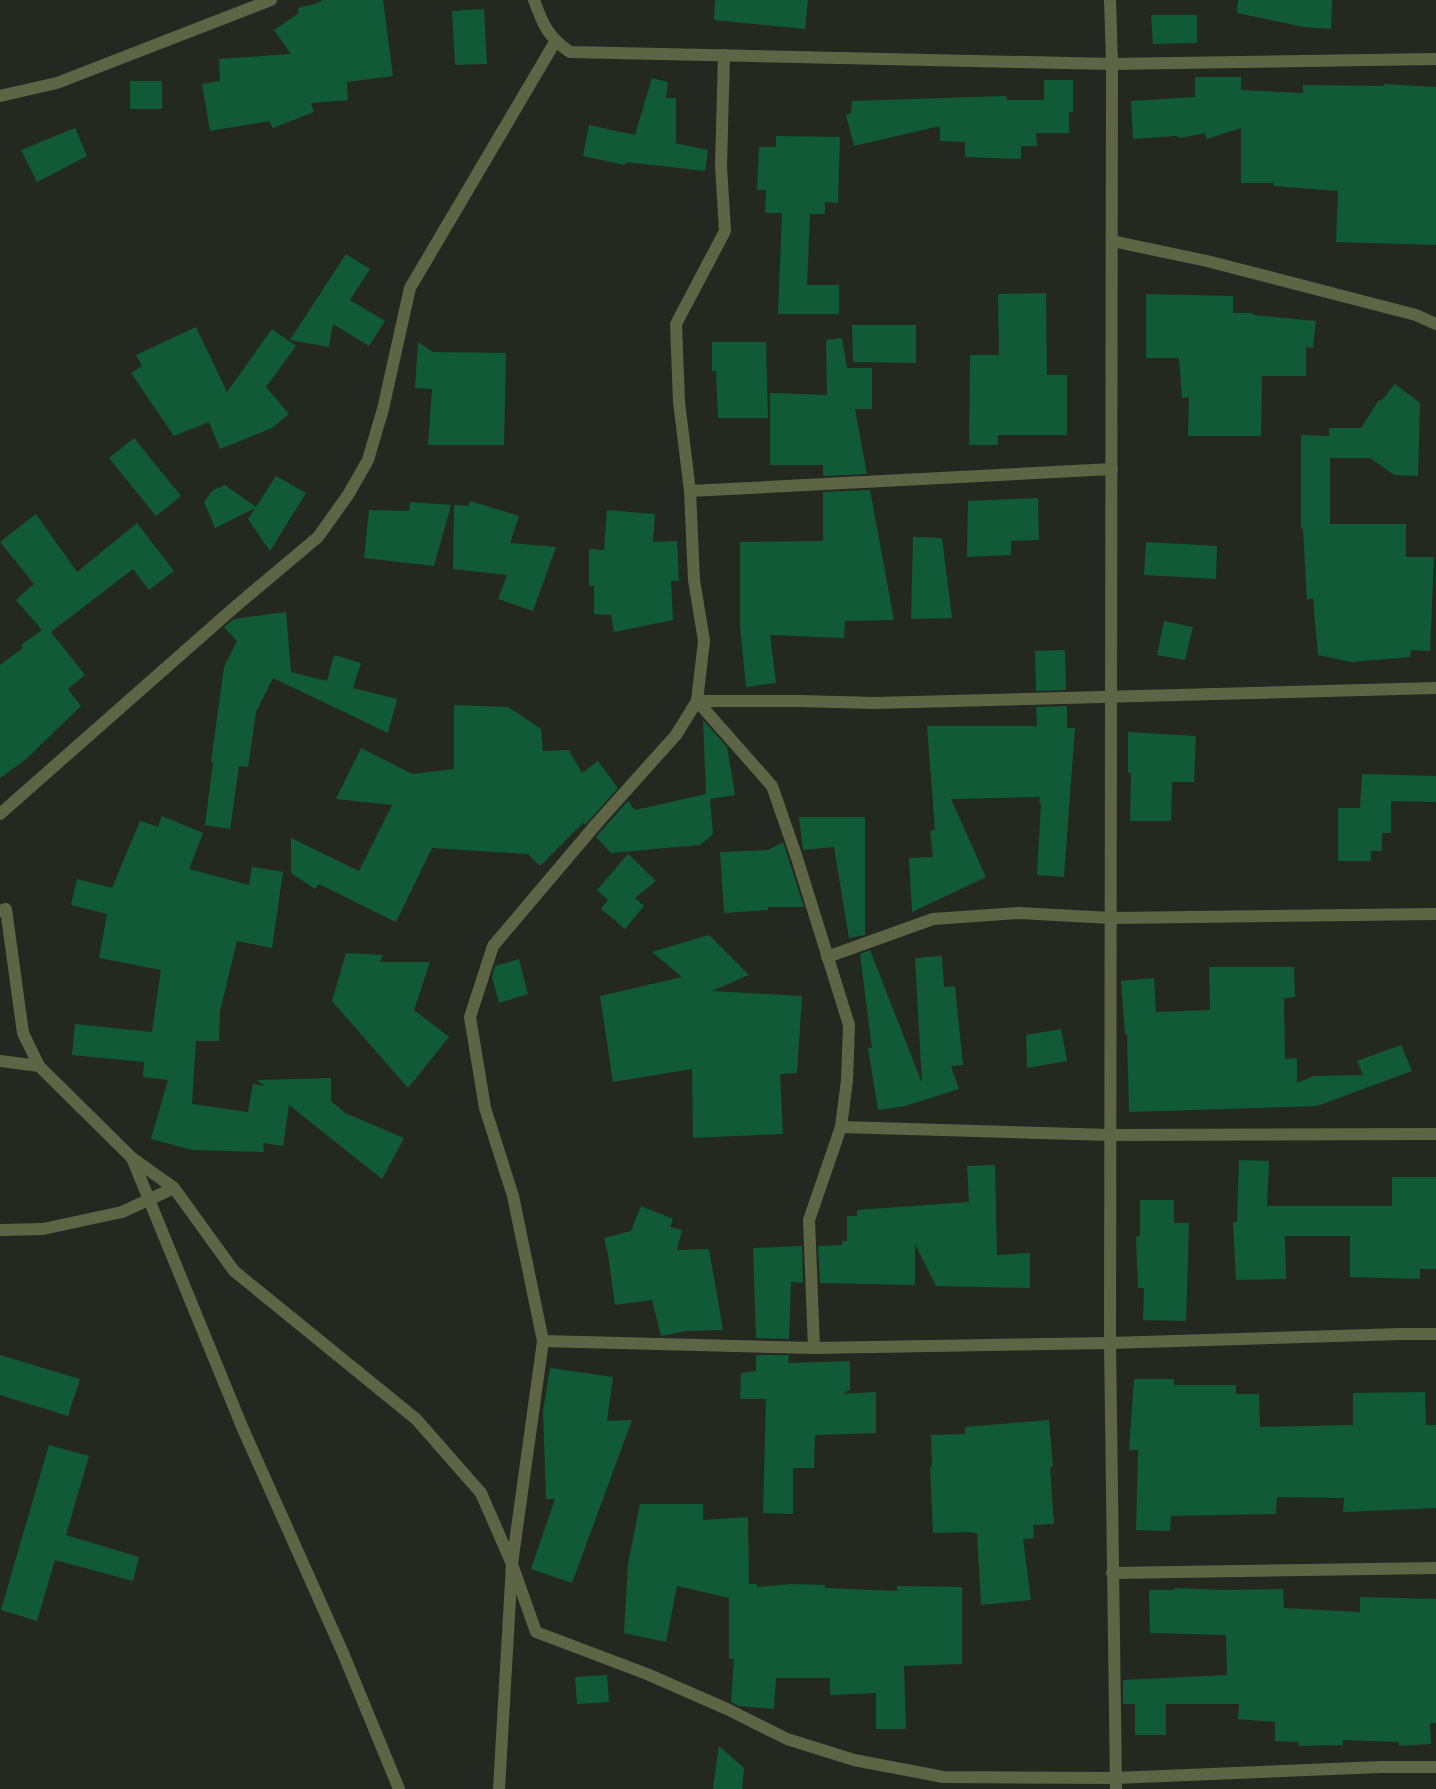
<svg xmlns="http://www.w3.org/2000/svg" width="1436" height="1789" viewBox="0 0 1436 1789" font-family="'Times New Roman',serif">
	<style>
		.building { fill: #115a37 }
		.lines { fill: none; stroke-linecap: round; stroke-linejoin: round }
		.minor { stroke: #5d6544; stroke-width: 12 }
	</style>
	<rect width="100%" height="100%" fill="#232921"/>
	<g class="building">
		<polygon points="323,0 383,0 393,76 347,82 348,100 311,103 314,112 273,128 269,121 210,131 202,84 220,81 219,59 291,54 274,30 299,13 298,8 318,3"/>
		<polygon points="715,0 808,0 805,29 714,20"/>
		<polygon points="1238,0 1332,0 1331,29 1304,27 1237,13"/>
		<polygon points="484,9 487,64 455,65 452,11"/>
		<polygon points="1151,15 1197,15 1197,43 1153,44"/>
		<polygon points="1195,77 1241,77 1241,90 1303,93 1303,85 1384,86 1384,84 1436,87 1436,245 1336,242 1338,191 1274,186 1274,183 1241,183 1241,128 1207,139 1205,133 1180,138 1176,136 1133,139 1131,101 1195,97"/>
		<polygon points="652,78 668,82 666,98 676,98 676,143 674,143 708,150 705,171 626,162 625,165 583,156 589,125 635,135"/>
		<polygon points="1044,80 1073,80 1073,112 1069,112 1069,133 1036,133 1037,146 1021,146 1021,159 965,157 965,142 940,141 940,126 854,146 846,115 851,113 852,101 1006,96 1007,100 1044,100"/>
		<rect x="130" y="81" width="32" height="28"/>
		<polygon points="75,128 87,156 37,182 21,150"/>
		<polygon points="776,136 840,137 838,203 825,202 825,214 810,214 807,285 839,285 839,314 778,314 782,213 765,213 766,190 757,190 759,147 776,147"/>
		<polygon points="346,254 370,269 350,300 385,321 369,346 333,324 329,347 290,340"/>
		<polygon points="1046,293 1047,375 1067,375 1067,435 998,435 998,445 969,445 970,355 999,355 998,294"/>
		<polygon points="1146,294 1233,296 1233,313 1252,313 1254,315 1316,321 1313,348 1306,347 1306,376 1262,376 1261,436 1188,436 1189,397 1182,398 1179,358 1146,358"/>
		<polygon points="852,325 916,325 916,363 853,362"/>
		<polygon points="196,327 227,392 272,329 296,346 266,387 289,414 272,428 220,449 209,422 174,436 131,373 142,366 136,355"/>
		<polygon points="842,338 847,368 872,368 872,409 855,409 867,474 823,476 823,465 770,465 770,393 827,395 826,340"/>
		<polygon points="418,342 433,352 506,353 504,445 428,445 432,389 415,388"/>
		<polygon points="712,342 766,342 768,418 718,418 716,371 712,371"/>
		<polygon points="1395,384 1420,403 1418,476 1394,475 1370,458 1330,458 1330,524 1406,524 1406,557 1434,557 1430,651 1411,650 1410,657 1352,662 1318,655 1313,599 1308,599 1307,601 1303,529 1301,529 1301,435 1329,436 1329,428 1361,428 1379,400 1381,401"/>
		<polygon points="134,438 181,496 156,516 109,458"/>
		<polygon points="276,476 306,493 270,551 248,519 255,508 215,528 204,502 212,491 225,485 256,507"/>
		<polygon points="870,490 894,620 845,621 844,638 770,635 776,683 746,687 740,626 740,542 823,541 823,492"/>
		<polygon points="1038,498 1039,540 1011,541 1011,555 967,557 968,501"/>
		<polygon points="470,501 519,516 510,543 556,547 533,611 498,599 507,575 453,569 454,505 469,506"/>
		<polygon points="410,502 451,505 434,566 364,558 369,510 409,511"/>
		<polygon points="607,510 655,514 653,542 677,541 679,581 671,581 673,620 614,632 611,615 594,614 594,586 589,586 589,549 604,550"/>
		<polygon points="36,514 77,572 137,523 174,571 149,590 133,569 51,632 85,675 68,689 81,706 25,760 0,778 0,665 23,648 21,645 42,630 16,600 34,584 0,542"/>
		<polygon points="913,537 942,538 952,618 911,619"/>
		<polygon points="1146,542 1217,546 1216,579 1144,575"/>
		<polygon points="286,612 291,672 327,681 334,655 361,663 353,688 397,699 388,733 273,678 256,712 248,767 239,766 230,829 205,825 213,762 211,762 224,667 237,641 224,627 234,619"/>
		<polygon points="1164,621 1193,627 1185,660 1157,655"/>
		<polygon points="1065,650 1066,690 1036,691 1035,651"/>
		<polygon points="454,705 508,707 541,729 543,751 569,750 582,773 598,761 618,788 585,825 583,823 540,866 528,854 432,848 396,922 319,884 315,889 291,873 291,838 359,871 392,805 336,799 361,748 412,774 454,769"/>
		<polygon points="1067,706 1067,728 1075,728 1064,877 1037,875 1041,803 1039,803 1040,797 951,799 986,877 912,912 909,858 933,857 930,831 935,830 927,726 1037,726 1036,707"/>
		<polygon points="703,720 727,747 735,795 710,799 713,834 700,845 611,853 596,837 628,801 635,810 706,794"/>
		<polygon points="1128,732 1196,736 1194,782 1172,782 1171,821 1130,821 1131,773 1128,773"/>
		<polygon points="1362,774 1436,776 1436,802 1391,801 1391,833 1382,833 1382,851 1371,851 1371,861 1338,861 1338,808 1360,808"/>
		<polygon points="162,816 203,833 189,869 249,885 252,867 283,872 272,948 237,941 220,1011 219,1041 196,1041 192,1104 248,1112 253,1084 265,1086 257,1080 331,1078 331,1101 345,1113 404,1138 382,1179 289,1105 283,1146 263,1143 264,1152 192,1150 151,1139 168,1080 143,1077 144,1062 72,1055 75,1024 152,1032 161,970 99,958 107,914 71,905 77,879 112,888 140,821 158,827"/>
		<polygon points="799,817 865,817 865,935 849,938 834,847 803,850"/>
		<polygon points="783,842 804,907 768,907 768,910 724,913 720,852 768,850"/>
		<polygon points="628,854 656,881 635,898 644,906 625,929 601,909 608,900 597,890"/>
		<polygon points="709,935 749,975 712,991 802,996 797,1073 780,1074 783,1134 693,1138 692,1069 613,1082 600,996 682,977 652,952"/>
		<polygon points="870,950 922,1083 915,958 942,956 944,987 955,986 963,1065 951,1066 959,1089 905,1106 878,1110 868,1048 872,1048 860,954"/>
		<polygon points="346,953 383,955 380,962 430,962 414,1010 449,1037 408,1088 332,1001"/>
		<polygon points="519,959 528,994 499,1003 492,977 495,966"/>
		<polygon points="1209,967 1294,967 1295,997 1284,998 1285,1059 1297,1058 1297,1083 1314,1076 1363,1075 1357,1061 1401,1045 1412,1071 1317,1106 1129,1112 1127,1034 1125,1034 1121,981 1154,978 1156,1012 1210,1010"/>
		<polygon points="1061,1029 1067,1061 1027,1068 1026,1035"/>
		<polygon points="1239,1160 1269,1161 1267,1206 1392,1206 1392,1177 1436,1177 1436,1269 1420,1269 1420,1279 1350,1277 1350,1236 1285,1236 1286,1279 1236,1280 1233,1222 1237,1222"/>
		<polygon points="995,1165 997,1255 1030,1253 1030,1288 936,1286 915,1244 915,1285 820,1283 818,1246 842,1245 842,1241 847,1241 847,1216 857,1216 857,1210 969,1202 967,1166"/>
		<polygon points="1140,1200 1174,1200 1174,1223 1189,1223 1186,1321 1143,1320 1144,1288 1138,1288 1136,1237 1140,1236"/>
		<polygon points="641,1206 673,1219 670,1227 682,1230 677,1250 709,1249 723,1330 686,1331 661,1336 652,1300 615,1305 608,1254 604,1238 631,1231"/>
		<polygon points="802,1246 803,1283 791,1282 789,1339 756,1338 753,1248"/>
		<polygon points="0,1355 80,1379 68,1416 0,1395"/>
		<polygon points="756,1355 789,1355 788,1363 850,1361 850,1390 842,1394 876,1392 876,1433 815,1435 814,1468 793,1468 793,1514 763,1513 766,1399 740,1399 741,1373 756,1371"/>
		<polygon points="550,1368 613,1377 607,1421 632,1420 572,1583 531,1569 555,1499 546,1499 543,1411"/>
		<polygon points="1134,1379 1174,1379 1174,1385 1236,1385 1236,1394 1259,1394 1260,1427 1353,1425 1353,1393 1425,1392 1426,1425 1436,1425 1436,1508 1343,1512 1344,1498 1277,1497 1276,1514 1171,1516 1170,1531 1136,1530 1138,1450 1129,1450"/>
		<polygon points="1049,1420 1053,1467 1050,1467 1054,1524 1033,1525 1034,1538 1023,1539 1031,1600 981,1605 977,1533 972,1533 972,1532 933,1533 930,1467 932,1467 931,1435 965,1434 965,1427"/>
		<polygon points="49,1445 89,1456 66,1535 139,1557 133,1581 55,1560 37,1621 1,1610"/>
		<polygon points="640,1504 703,1504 703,1520 748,1517 749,1584 757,1584 757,1587 792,1584 825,1585 825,1588 897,1591 897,1586 962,1587 962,1664 904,1666 906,1729 876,1729 876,1693 830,1695 830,1678 776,1678 774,1709 739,1706 731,1702 734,1659 729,1659 729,1598 677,1586 666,1642 624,1633 628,1564"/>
		<polygon points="1174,1588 1223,1590 1283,1589 1284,1608 1360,1612 1360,1597 1436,1599 1436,1723 1430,1723 1431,1744 1399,1746 1399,1742 1343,1740 1343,1745 1299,1746 1299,1742 1275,1741 1275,1722 1238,1719 1239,1704 1166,1704 1166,1735 1135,1735 1135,1704 1123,1704 1123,1680 1227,1675 1226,1635 1150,1633 1149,1590 1174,1590"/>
		<polygon points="607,1675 609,1702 577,1704 575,1677"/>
		<polygon points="719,1746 744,1768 742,1789 713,1789"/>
	</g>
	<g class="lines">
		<g class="minor">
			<path d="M534 0C543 25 548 37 570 52L1112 64 1436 59"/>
			<polyline points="1110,0 1112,64 1110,1343 1116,1789"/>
			<polyline points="724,55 721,166 725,231 676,324 679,402 690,491 694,580 704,641 697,701 772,786 796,855 849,1025 847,1080 841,1127 809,1220 814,1348"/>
			<polyline points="0,96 57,83 271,0"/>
			<polyline points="1112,241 1207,261 1416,315 1436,324"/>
			<polyline points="690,491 1112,469"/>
			<polyline points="1436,688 875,703 800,701 697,701 676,735 598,822 493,946 470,1017 485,1108 513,1196 543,1341 512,1564 536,1632 647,1674 727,1709 787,1739 854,1760 943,1777 1115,1778 1381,1767 1436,1767"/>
			<polyline points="0,814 236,606 318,537 348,495 368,460 383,409 410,288 555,42"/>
			<polyline points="0,911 6,909 23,1033 39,1066 132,1158 174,1188 234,1271 416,1419 481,1493 512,1564 499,1789"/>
			<polyline points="827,957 933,919 1019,913 1111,918 1436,914"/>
			<polyline points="0,1061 39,1066"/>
			<polyline points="841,1127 1110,1135 1436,1134"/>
			<polyline points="132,1158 243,1429 343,1653 399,1789"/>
			<polyline points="0,1230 43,1229 122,1212 174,1188"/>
			<polyline points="543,1341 814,1348 1110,1343 1401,1334 1436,1334"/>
			<polyline points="1112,1573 1436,1568"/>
		</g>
	</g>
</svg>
